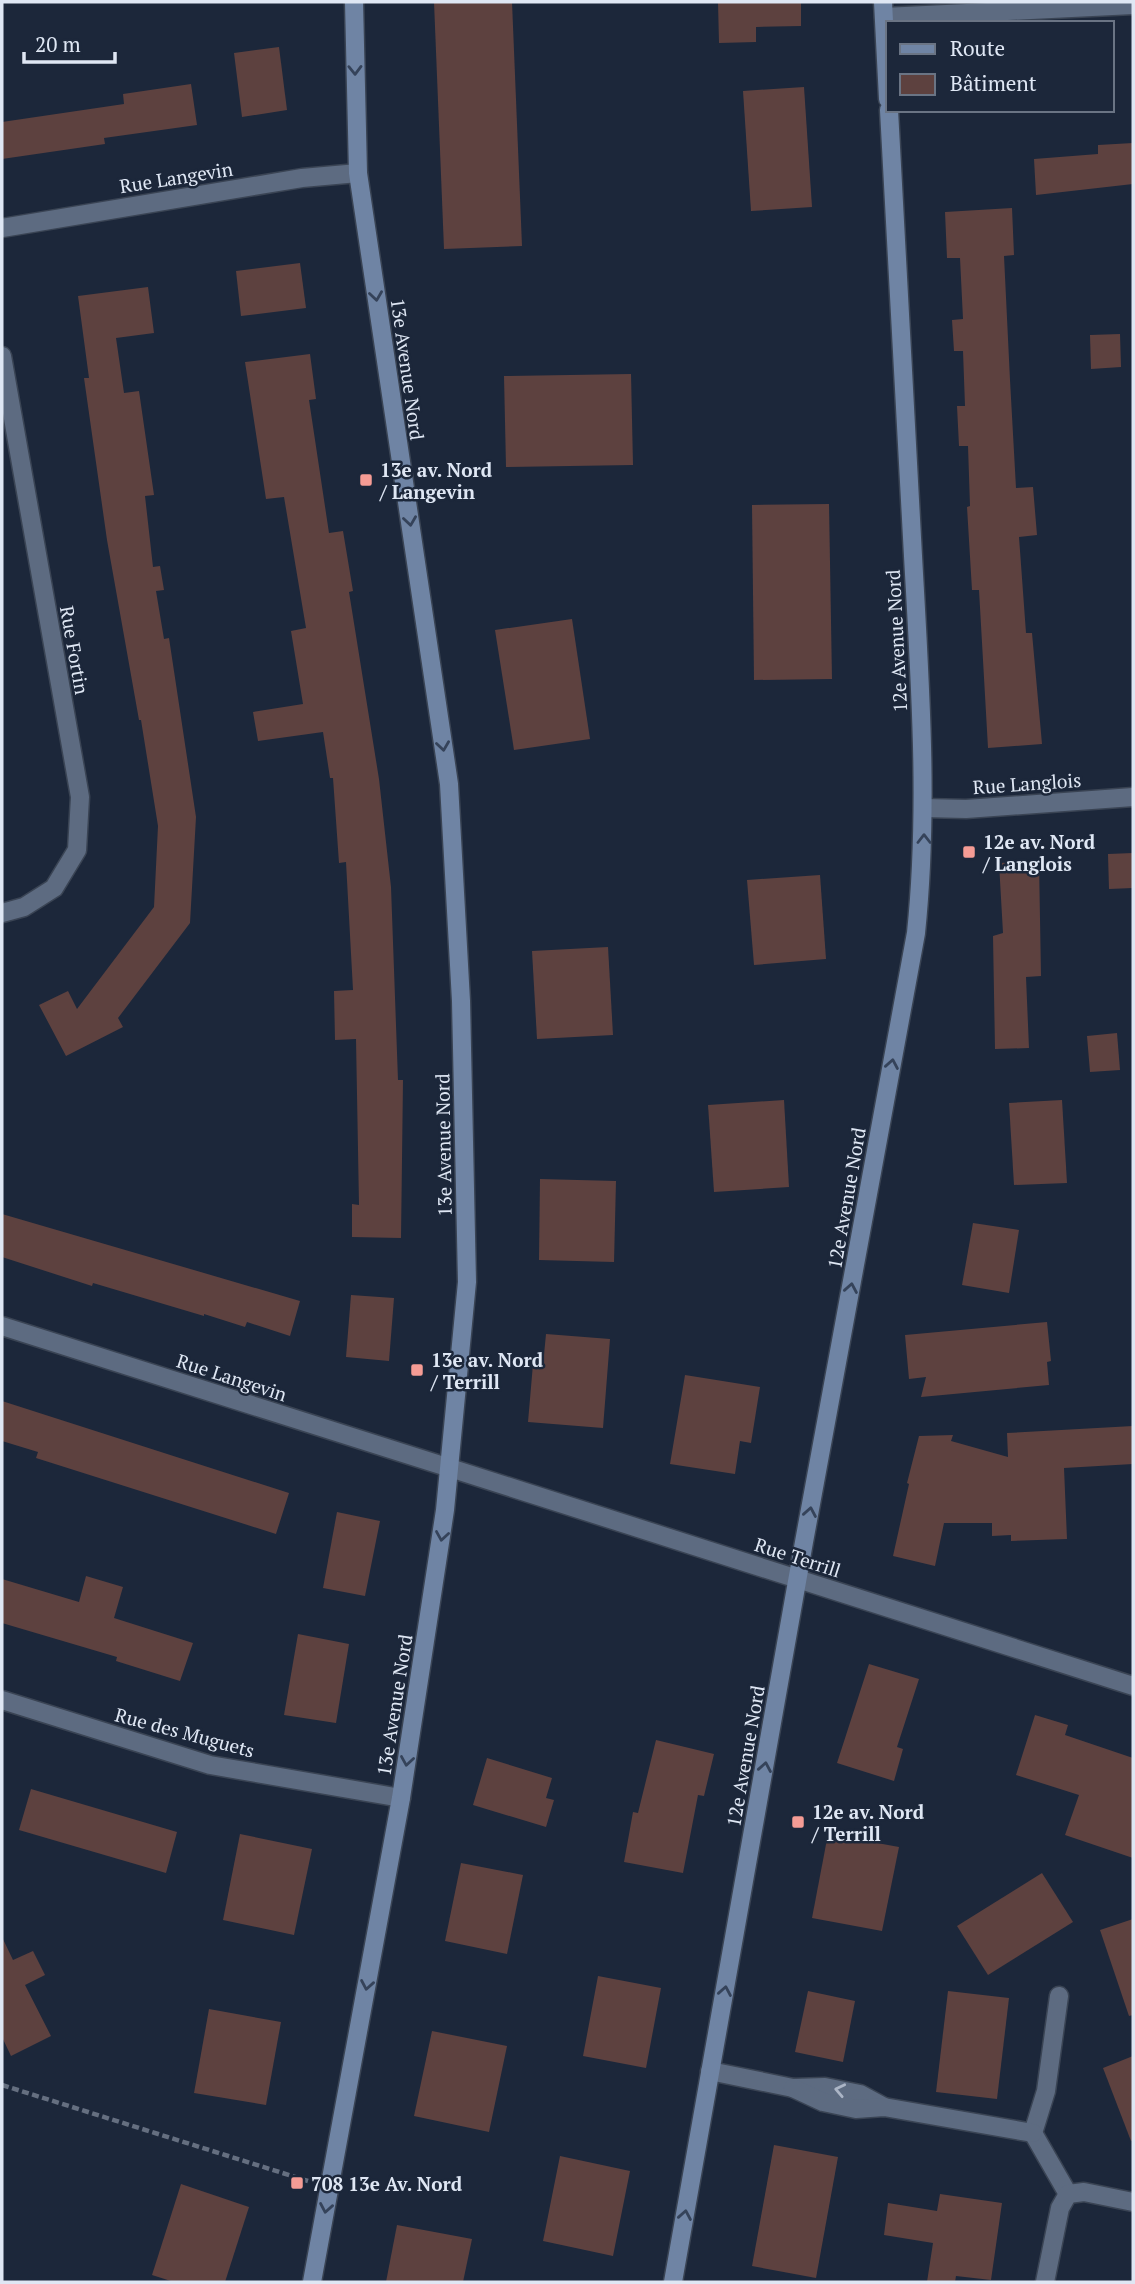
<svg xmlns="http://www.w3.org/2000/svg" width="1135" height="2284" viewBox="0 0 1135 2284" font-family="'PT Serif',serif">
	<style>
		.building { fill: #5d413f }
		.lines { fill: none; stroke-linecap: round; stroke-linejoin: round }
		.minor-casing { stroke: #3a4454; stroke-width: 21 }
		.tertiary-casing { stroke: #3a4454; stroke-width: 21 }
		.secondary-casing { stroke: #3a4454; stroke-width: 21 }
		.path { stroke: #656f80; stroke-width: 4.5; stroke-dasharray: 7 3.5; stroke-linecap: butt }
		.minor { stroke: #5d6b81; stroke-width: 18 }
		.tertiary { stroke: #5d6b81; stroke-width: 18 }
		.secondary { stroke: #6f84a4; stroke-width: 18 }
		.oneway { stroke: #35435a }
		.oneway2 { stroke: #abb5c6 }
		.poi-dot { fill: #f59c95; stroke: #1c273a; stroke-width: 2.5 }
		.labels { text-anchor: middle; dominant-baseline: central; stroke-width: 5; stroke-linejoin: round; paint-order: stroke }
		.street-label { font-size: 19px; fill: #dfe7f4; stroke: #1c273a }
		.poi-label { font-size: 19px; font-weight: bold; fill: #dfe7f4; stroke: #1c273a; text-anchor: start }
	</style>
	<rect width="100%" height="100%" fill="#1c273a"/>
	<g class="building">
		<polygon points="434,2 512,2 522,246 444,249"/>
		<polygon points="718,2 801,2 801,26 756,27 756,42 719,43"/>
		<polygon points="279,47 287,110 242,117 234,53"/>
		<polygon points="191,84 197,125 104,138 105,144 2,159 2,122 124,104 123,94"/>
		<polygon points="804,87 812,207 751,211 743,91"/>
		<polygon points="1133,143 1133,184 1036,195 1034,159 1098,154 1098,145"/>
		<polygon points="1012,208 1014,255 1004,256 1010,380 1016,488 1033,487 1037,535 1019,537 1026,633 1032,633 1042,744 988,748 979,590 972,590 967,507 970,506 968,446 959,446 957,406 965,406 963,351 954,351 952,320 963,319 960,258 947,258 945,212"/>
		<polygon points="300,263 306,308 241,316 236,271"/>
		<polygon points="148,287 154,333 116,338 124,393 139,391 154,495 145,496 153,567 160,566 164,590 156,591 164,639 169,638 196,817 190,923 118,1018 123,1027 66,1056 39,1005 68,991 77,1009 154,907 158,826 141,720 139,720 107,540 84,378 89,378 78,296"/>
		<polygon points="1120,334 1121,367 1091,369 1090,335"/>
		<polygon points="310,354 316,399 309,400 329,533 343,531 353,591 349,592 379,779 391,887 398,1080 403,1080 401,1238 352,1237 352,1204 359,1205 356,1039 335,1040 334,991 353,990 346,862 339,863 333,778 330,778 323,732 258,741 253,712 303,704 291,631 306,628 284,497 266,499 245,362"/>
		<polygon points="631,374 633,465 506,467 504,376"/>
		<polygon points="829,504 832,679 754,680 752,505"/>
		<polygon points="572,619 590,739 514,750 495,630"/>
		<polygon points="1133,853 1133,888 1109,889 1108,854"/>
		<polygon points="1039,861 1041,976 1026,977 1029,1048 995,1049 993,936 1003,933 999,863"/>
		<polygon points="820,875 826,959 754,965 747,880"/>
		<polygon points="608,947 613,1035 537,1039 532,951"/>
		<polygon points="1117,1033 1120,1070 1090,1072 1087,1036"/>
		<polygon points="784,1100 789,1187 714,1192 708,1105"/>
		<polygon points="1062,1100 1067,1183 1014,1185 1009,1103"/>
		<polygon points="540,1179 616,1181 614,1262 539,1260"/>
		<polygon points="2,1214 300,1301 290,1336 247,1322 245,1327 204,1314 204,1316 93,1283 92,1286 2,1257"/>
		<polygon points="973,1223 1019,1230 1009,1293 962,1285"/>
		<polygon points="351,1295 394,1298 389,1361 346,1357"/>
		<polygon points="1047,1322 1051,1361 1047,1362 1049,1385 921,1397 926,1377 909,1379 905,1335"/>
		<polygon points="546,1334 610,1339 603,1428 528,1422 533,1364 543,1365"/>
		<polygon points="685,1375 760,1387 751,1443 740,1441 735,1474 670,1464"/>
		<polygon points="2,1401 289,1493 276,1534 36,1458 38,1452 2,1441"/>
		<polygon points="1133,1426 1133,1464 1064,1468 1067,1539 1011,1541 1011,1535 992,1536 992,1523 944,1523 935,1566 893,1556 909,1484 907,1483 919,1436 953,1435 951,1441 1008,1457 1007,1433"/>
		<polygon points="337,1512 380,1521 365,1596 323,1588"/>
		<polygon points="86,1576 123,1587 114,1618 193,1643 180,1681 116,1661 117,1657 2,1623 2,1579 79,1602"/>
		<polygon points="298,1634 349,1644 336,1723 284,1715"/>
		<polygon points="869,1664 919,1679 897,1747 903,1749 894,1781 837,1763"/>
		<polygon points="1035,1715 1068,1725 1065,1735 1133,1758 1133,1858 1065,1835 1079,1795 1016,1775"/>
		<polygon points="656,1740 714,1754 704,1796 698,1795 683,1873 624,1862 633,1812 638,1813"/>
		<polygon points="487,1758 552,1778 546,1798 554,1800 546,1827 473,1805"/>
		<polygon points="31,1789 177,1832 166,1873 19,1830"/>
		<polygon points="240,1834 312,1849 294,1935 223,1920"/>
		<polygon points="828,1834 899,1847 882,1931 812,1918"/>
		<polygon points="461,1863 523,1875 507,1954 445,1941"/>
		<polygon points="1042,1873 1073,1922 988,1975 957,1926"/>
		<polygon points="1133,1919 1133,2015 1129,2016 1100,1930"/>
		<polygon points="2,1937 13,1960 33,1951 45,1975 25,1985 51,2036 11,2056 2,2037"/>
		<polygon points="598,1976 661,1988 646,2068 583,2056"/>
		<polygon points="808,1991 855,2001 843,2062 795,2052"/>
		<polygon points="948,1991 1009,1998 997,2099 936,2092"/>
		<polygon points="209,2009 281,2022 266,2105 194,2093"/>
		<polygon points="432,2031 507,2046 489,2132 414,2116"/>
		<polygon points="1133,2056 1133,2140 1131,2141 1103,2068"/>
		<polygon points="774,2145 838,2157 816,2278 752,2266"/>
		<polygon points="560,2156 630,2171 613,2256 543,2241"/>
		<polygon points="181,2184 249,2207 225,2282 174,2282 152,2275"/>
		<polygon points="940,2194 1002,2203 991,2280 956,2276 955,2282 927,2282 933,2243 884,2235 888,2203 937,2211"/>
		<polygon points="397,2225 472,2239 463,2282 386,2282"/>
	</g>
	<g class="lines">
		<g class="minor-casing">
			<g id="minor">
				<polyline points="884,17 1133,5"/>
				<polyline points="2,228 302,178 358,173"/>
				<polyline points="2,356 80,797 77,850 54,888 24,907 2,913"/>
				<polyline points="924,808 966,809 1133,797"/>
				<polyline points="2,1326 450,1468"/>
				<polyline points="2,1700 210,1765 401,1798"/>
				<polyline points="1059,1996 1046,2091 1033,2133 1068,2194"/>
				<polyline points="710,2071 793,2088 825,2087 860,2094 884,2107"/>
				<polyline points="793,2088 823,2102 856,2109 884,2107 1033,2133"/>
				<polyline points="1045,2282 1060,2208 1068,2194 1084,2192 1133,2202"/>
			</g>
		</g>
		<g class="tertiary-casing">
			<polyline id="tertiary" points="450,1468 1133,1686"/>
		</g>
		<g class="secondary-casing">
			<g id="secondary">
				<polyline points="883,2 888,99"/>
				<polyline points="312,2282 401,1798 445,1510 467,1282 461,1001 449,784 358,173 354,2"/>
				<path d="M673 2282 804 1542 916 933C929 808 920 682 913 556 905 408 897 259 889 110"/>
			</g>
		</g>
		<polyline class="path" points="2,2085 308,2181"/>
		<use href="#minor" class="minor"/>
		<use href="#tertiary" class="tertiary"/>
		<use href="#secondary" class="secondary"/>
	</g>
	<defs><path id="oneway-chevron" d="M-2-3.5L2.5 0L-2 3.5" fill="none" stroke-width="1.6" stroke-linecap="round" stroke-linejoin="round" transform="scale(1.75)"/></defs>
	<g class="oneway">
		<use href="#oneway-chevron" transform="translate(355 70) rotate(89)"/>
		<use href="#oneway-chevron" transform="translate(376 296) rotate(82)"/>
		<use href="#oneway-chevron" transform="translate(410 521) rotate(82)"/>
		<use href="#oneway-chevron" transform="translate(443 746) rotate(82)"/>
		<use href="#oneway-chevron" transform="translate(924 839) rotate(-90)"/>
		<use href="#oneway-chevron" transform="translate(892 1064) rotate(-80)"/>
		<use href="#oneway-chevron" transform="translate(851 1288) rotate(-80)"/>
		<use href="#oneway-chevron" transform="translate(810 1512) rotate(-80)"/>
		<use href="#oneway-chevron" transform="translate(442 1536) rotate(99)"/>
		<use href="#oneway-chevron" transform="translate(407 1761) rotate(99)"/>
		<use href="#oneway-chevron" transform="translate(765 1767) rotate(-80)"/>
		<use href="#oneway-chevron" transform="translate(367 1985) rotate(100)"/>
		<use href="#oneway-chevron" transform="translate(725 1991) rotate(-80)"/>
		<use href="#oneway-chevron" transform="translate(326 2208) rotate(100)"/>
		<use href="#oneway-chevron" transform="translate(685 2215) rotate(-80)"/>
	</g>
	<use class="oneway2" href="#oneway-chevron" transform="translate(840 2090) rotate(-168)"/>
	<g class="poi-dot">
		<rect x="359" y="473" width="14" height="14" rx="3.5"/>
		<rect x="962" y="845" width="14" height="14" rx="3.5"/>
		<rect x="410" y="1363" width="14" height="14" rx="3.5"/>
		<rect x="791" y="1815" width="14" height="14" rx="3.5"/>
		<rect x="290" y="2176" width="14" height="14" rx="3.5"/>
	</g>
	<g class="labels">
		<g class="street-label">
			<text transform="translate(176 177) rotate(-9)">Rue Langevin</text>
			<text transform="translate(408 369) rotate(82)">13e Avenue Nord</text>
			<text transform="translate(896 641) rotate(-93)">12e Avenue Nord</text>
			<text transform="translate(75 650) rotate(80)">Rue Fortin</text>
			<text transform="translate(1027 783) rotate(-4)">Rue Langlois</text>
			<text transform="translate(443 1145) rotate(-91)">13e Avenue Nord</text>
			<text transform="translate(846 1198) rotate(-80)">12e Avenue Nord</text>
			<text transform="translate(232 1377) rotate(18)">Rue Langevin</text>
			<text transform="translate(798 1557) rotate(18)">Rue Terrill</text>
			<text transform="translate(394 1705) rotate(-81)">13e Avenue Nord</text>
			<text transform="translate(185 1732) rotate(15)">Rue des Muguets</text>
			<text transform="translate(745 1756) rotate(-80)">12e Avenue Nord</text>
		</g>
		<g class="poi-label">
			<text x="380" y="469">13e av. Nord<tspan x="380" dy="22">/ Langevin</tspan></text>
			<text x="983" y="841">12e av. Nord<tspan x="983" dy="22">/ Langlois</tspan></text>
			<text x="431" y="1359">13e av. Nord<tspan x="431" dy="22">/ Terrill</tspan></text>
			<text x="812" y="1811">12e av. Nord<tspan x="812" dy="22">/ Terrill</tspan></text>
			<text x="311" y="2183">708 13e Av. Nord</text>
		</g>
	</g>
	<rect width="1135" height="2284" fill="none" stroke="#dfe7f4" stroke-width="7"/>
	<rect x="886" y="21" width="228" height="91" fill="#1c273a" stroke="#6a7484" stroke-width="2"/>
	<rect x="900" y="44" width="35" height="10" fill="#6f84a4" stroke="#6a7484" stroke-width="2"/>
	<text x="950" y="56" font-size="21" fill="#dfe7f4">Route</text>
	<rect x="900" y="74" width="35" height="21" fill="#5d413f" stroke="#6a7484" stroke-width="2"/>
	<text x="950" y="91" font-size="21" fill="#dfe7f4">Bâtiment</text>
	<path d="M24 52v10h91v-10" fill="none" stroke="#dfe7f4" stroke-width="3.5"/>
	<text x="35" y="52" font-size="21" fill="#dfe7f4" stroke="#1c273a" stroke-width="5" paint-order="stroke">20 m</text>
</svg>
